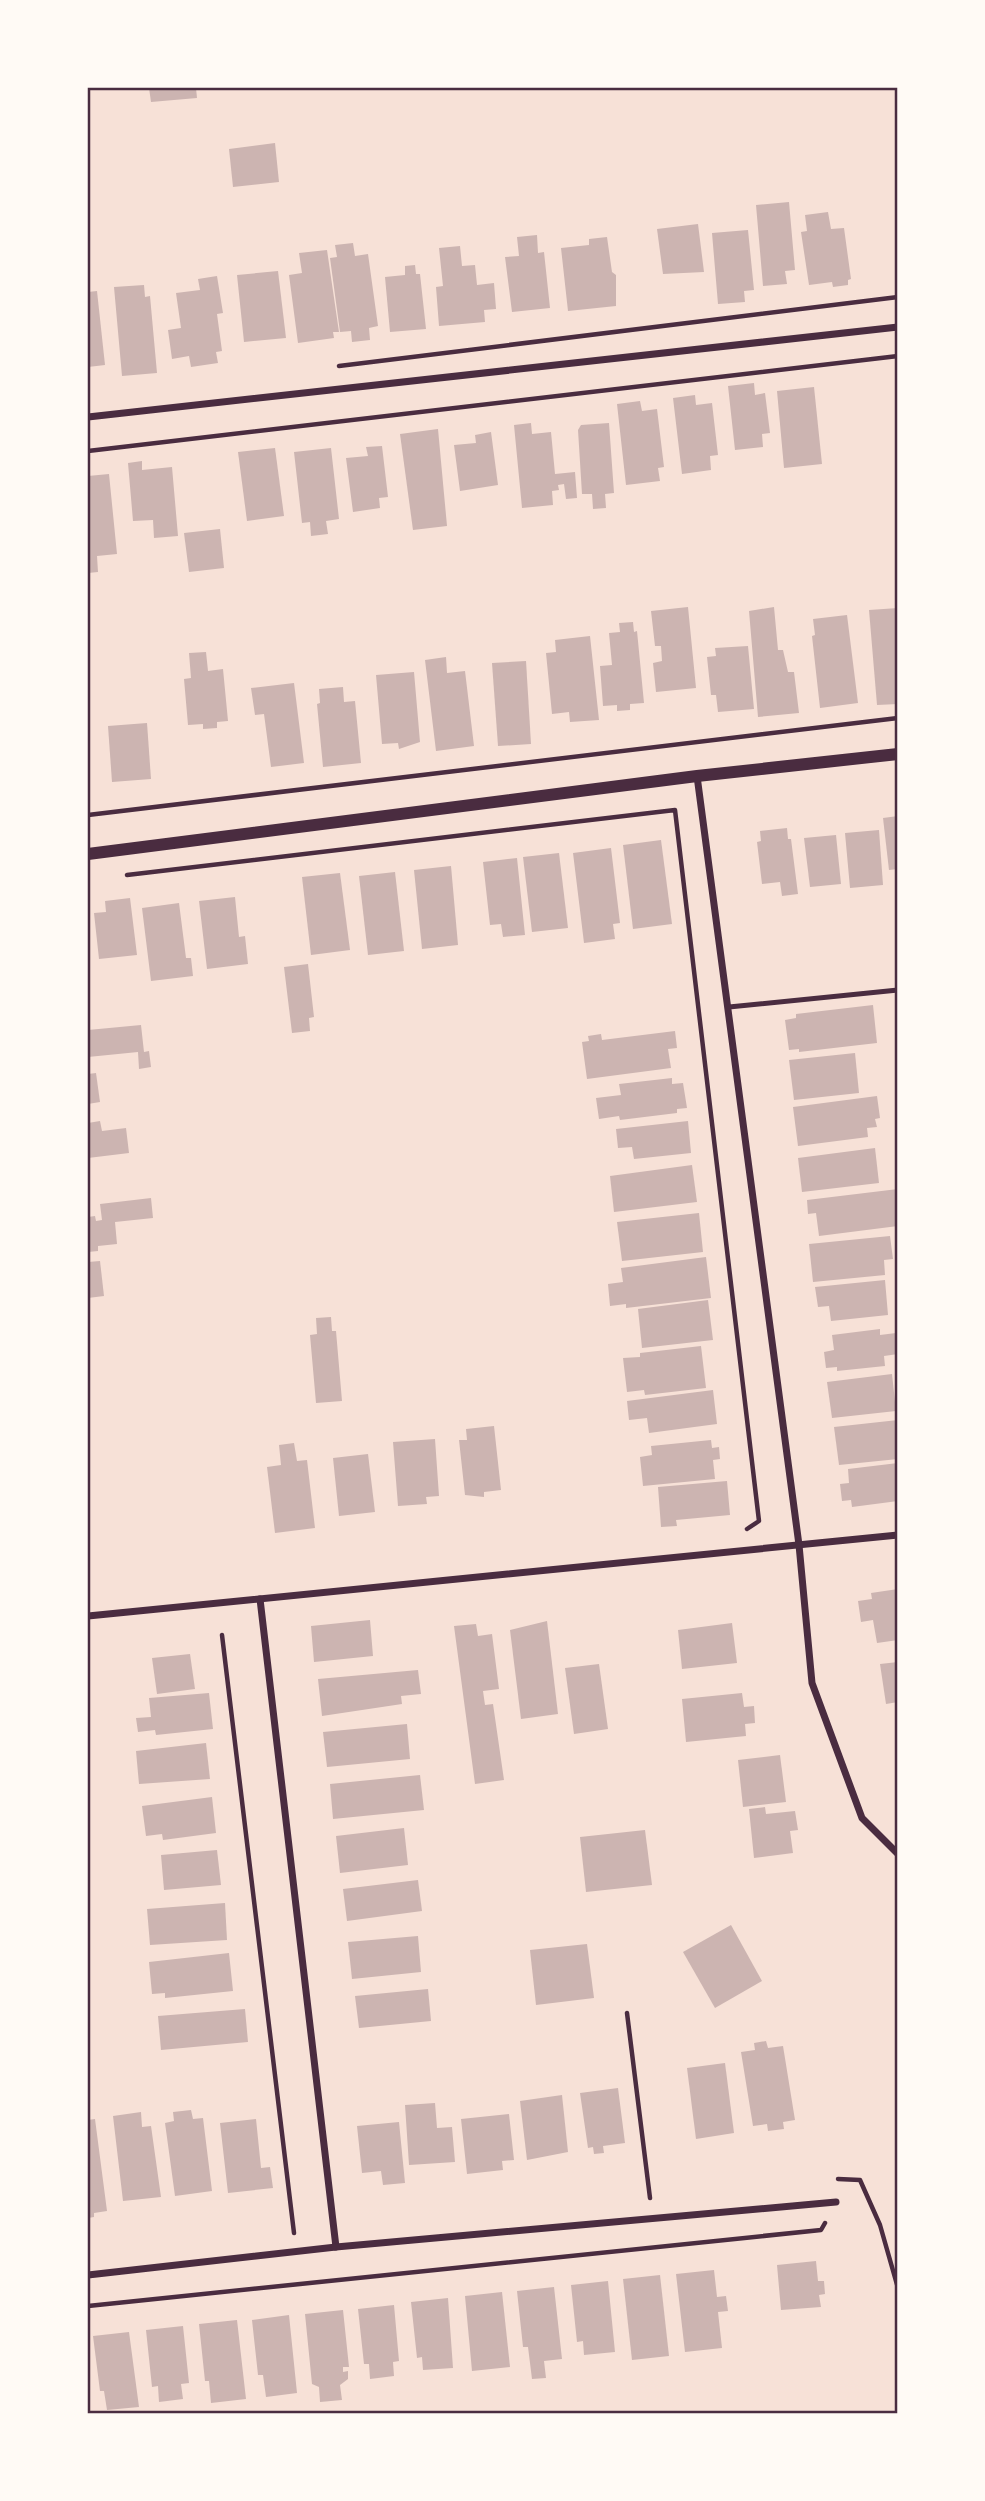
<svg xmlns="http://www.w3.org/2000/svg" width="985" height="2501" viewBox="0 0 985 2501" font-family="'Open Sans',sans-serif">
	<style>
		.building { fill: #ccb4b1 }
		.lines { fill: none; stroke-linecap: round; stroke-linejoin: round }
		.path { stroke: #4a2c40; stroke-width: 4.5 }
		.service { stroke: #4a2c40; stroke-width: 5 }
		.minor { stroke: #4a2c40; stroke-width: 7 }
		.tertiary { stroke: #4a2c40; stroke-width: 12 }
		.neatline { fill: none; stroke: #4a2c40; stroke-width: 2.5 }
	</style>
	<rect width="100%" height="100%" fill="#f7e1d7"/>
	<g class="building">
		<polygon points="149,88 196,88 197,98 151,102"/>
		<polygon points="275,143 279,182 233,187 229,149"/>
		<polygon points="789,202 795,270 785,271 787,284 763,286 756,205"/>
		<polygon points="828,212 831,229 844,228 851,279 848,280 848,285 833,287 832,282 809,285 801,232 807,231 805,215"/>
		<polygon points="698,224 704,272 663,274 657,229"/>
		<polygon points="748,230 754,290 744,291 745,302 718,304 712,233"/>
		<polygon points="537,235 538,253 544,252 550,308 512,312 505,257 519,256 517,237"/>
		<polygon points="607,237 612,272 616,275 616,306 568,311 561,248 589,245 589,239"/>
		<polygon points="353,243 355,256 368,254 378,326 369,328 370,340 352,342 351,331 340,332 330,258 337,257 335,245"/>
		<polygon points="460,246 462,266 475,265 477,285 494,283 496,309 484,310 485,322 439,326 436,287 443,286 439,248"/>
		<polygon points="327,250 339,332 333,332 334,338 298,343 289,275 302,273 299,253"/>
		<polygon points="415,265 416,274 420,274 426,329 390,332 385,277 405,275 405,266"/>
		<polygon points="278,271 286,338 244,342 237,275"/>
		<polygon points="217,276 223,313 217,314 222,351 216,352 218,363 191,367 189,356 172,359 168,330 181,328 176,293 200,290 198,279"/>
		<polygon points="144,285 145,297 150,296 157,373 122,376 114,287"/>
		<polygon points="97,291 105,365 88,367 88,292"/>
		<polygon points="754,383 755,395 765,393 770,433 762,434 763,447 735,450 728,386"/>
		<polygon points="814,387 822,464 784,468 777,391"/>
		<polygon points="695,395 696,405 712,403 718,455 710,456 711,470 682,474 673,398"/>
		<polygon points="640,401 642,411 657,409 664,467 658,468 660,481 626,485 617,404"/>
		<polygon points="531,423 532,434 551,432 555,474 575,472 577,498 566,499 564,484 558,485 559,490 552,491 553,505 522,508 514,425"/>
		<polygon points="609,423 614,493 605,494 606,508 593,509 592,494 582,494 578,430 581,425"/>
		<polygon points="438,429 447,526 413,530 400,434"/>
		<polygon points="491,432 498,485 460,491 454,445 476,443 475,435"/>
		<polygon points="382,446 388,497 379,498 380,508 353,512 346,458 368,456 366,447"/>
		<polygon points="275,448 284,516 247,521 238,452"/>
		<polygon points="331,448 339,519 326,521 328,534 311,536 310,522 302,523 294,452"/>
		<polygon points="142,461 142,470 172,467 178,536 154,538 153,520 133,521 128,463"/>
		<polygon points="109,474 117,554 97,556 98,572 88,573 88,476"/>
		<polygon points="220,529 224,568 189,572 184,533"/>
		<polygon points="688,607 696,688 656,692 653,663 662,661 661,646 655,646 651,611"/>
		<polygon points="774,607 778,650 783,650 788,672 794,672 799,713 758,717 749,611"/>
		<polygon points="898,608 898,704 877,705 869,610"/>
		<polygon points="847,615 858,703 820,708 812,636 815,635 813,619"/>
		<polygon points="633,622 634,632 637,631 644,703 630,704 630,710 617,711 617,705 603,706 600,666 612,665 609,633 620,632 619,623"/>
		<polygon points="590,636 599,720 570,722 569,712 552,714 546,653 556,652 555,640"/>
		<polygon points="748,646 754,709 718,712 716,695 711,695 707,657 716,656 715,648"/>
		<polygon points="206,652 208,671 223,669 228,721 217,722 217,728 203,729 203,724 188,725 184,679 191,678 189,653"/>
		<polygon points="446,657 447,673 465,671 474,746 436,751 425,660"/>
		<polygon points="526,661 531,744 498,746 492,663"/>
		<polygon points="414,672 420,742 399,749 398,743 382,744 376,675"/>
		<polygon points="294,683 304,763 271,767 264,714 255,715 251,688"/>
		<polygon points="343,687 344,702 355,701 361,763 323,767 317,704 320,703 319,689"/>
		<polygon points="147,723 151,779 112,782 108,726"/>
		<polygon points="898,816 898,869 889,870 883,818"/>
		<polygon points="787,828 788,839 791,839 798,894 782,896 780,882 762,884 757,842 761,841 760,831"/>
		<polygon points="879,830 883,885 850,888 845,833"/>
		<polygon points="836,835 841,884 810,887 804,838"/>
		<polygon points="661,840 672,924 633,929 623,845"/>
		<polygon points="611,848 620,923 613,924 615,939 584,943 573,853"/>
		<polygon points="559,853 568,928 532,932 523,857"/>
		<polygon points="517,858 525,935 503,937 501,924 490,925 483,862"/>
		<polygon points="451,866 458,945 422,949 414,870"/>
		<polygon points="395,872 404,951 368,955 359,876"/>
		<polygon points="340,873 350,950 311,955 302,877"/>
		<polygon points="235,897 239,937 245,936 248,964 207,969 199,901"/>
		<polygon points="130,898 137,955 99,959 94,913 106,912 105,901"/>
		<polygon points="179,903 186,958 191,958 193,976 151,981 142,908"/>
		<polygon points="308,964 314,1017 309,1018 310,1031 292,1033 284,967"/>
		<polygon points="873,1005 877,1043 799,1052 799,1049 789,1050 785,1020 796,1018 796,1014"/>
		<polygon points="141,1025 144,1052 149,1051 151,1067 139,1069 138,1052 88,1057 88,1030"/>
		<polygon points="675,1031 677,1048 668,1049 671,1068 587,1079 582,1042 589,1041 588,1036 601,1034 602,1040"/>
		<polygon points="855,1053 859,1093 794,1100 789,1060"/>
		<polygon points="96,1073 100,1102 88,1104 88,1074"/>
		<polygon points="672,1078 672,1084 683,1083 687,1108 677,1109 677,1113 620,1120 619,1116 599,1119 596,1098 621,1095 619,1084"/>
		<polygon points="877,1096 880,1118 875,1119 877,1127 867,1128 868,1137 798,1146 793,1107"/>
		<polygon points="100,1121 102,1131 126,1128 129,1153 88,1158 88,1123"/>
		<polygon points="688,1121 691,1153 634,1159 632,1147 618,1148 616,1129"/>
		<polygon points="875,1148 879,1183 802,1192 798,1158"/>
		<polygon points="692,1165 697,1202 614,1212 610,1176"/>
		<polygon points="898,1189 898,1226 819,1236 816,1213 808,1214 807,1200"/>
		<polygon points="151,1198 153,1218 115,1222 117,1244 98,1246 98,1251 88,1252 88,1217 95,1216 96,1221 102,1220 100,1204"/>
		<polygon points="699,1213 703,1252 622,1261 617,1222"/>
		<polygon points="890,1236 893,1259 884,1260 885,1275 813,1282 809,1244"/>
		<polygon points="706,1257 711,1298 626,1308 626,1304 610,1306 608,1284 623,1282 621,1268"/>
		<polygon points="100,1261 104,1296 88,1298 88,1262"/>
		<polygon points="885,1280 888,1315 831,1321 829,1306 818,1307 815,1287"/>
		<polygon points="708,1300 713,1340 642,1348 638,1309"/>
		<polygon points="331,1317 332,1331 336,1331 342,1401 316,1403 310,1335 317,1334 316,1318"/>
		<polygon points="880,1329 880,1335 896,1333 898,1354 884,1356 885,1366 837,1371 837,1367 826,1368 824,1352 834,1350 832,1335"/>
		<polygon points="701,1346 706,1388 645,1395 644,1390 627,1392 623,1358 640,1357 640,1353"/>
		<polygon points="892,1374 896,1411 832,1418 827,1382"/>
		<polygon points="713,1390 717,1424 649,1433 647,1418 629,1420 627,1401"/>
		<polygon points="898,1420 898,1459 839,1465 834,1427"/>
		<polygon points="494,1426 501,1490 484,1492 484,1497 465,1495 459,1440 467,1440 466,1429"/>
		<polygon points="435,1439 439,1496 426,1497 427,1504 398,1506 393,1442"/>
		<polygon points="711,1440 712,1448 719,1447 720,1459 713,1460 715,1479 643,1486 640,1457 652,1455 651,1446"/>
		<polygon points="294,1443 297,1461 307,1460 315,1528 275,1533 267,1467 281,1465 279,1445"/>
		<polygon points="368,1454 375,1512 339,1516 333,1458"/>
		<polygon points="898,1463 898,1501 852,1507 851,1500 842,1501 840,1484 849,1483 848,1469"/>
		<polygon points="727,1481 730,1515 676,1520 677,1526 661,1527 658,1487"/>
		<polygon points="898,1589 898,1640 877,1643 873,1620 861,1622 858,1601 872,1599 871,1593"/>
		<polygon points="370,1620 373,1656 314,1662 311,1626"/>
		<polygon points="547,1621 558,1714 521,1719 510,1630"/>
		<polygon points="732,1623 737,1663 682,1669 678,1630"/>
		<polygon points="476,1624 478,1636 492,1634 499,1689 483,1691 485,1705 493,1704 504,1780 475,1784 454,1626"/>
		<polygon points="190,1654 195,1689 157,1694 152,1658"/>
		<polygon points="898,1662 898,1702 886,1704 880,1664"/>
		<polygon points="599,1664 608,1729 574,1734 565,1668"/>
		<polygon points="418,1670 421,1694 401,1696 402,1704 322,1716 318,1679"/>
		<polygon points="209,1693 213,1729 156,1735 155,1730 138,1732 136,1718 151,1717 149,1698"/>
		<polygon points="742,1693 744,1707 754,1706 755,1723 745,1724 746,1736 686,1742 682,1699"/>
		<polygon points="407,1724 410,1759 327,1767 323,1732"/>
		<polygon points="206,1743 210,1779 139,1784 136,1751"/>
		<polygon points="780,1755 786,1802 743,1807 738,1760"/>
		<polygon points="420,1775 424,1810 333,1819 330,1784"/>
		<polygon points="212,1797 216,1833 163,1840 162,1834 146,1836 142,1806"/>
		<polygon points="765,1807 766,1814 795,1811 798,1830 790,1831 793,1853 754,1858 749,1809"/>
		<polygon points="404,1828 408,1865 340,1873 336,1836"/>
		<polygon points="645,1830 652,1885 586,1892 580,1837"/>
		<polygon points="217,1850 221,1885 164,1890 161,1855"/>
		<polygon points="418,1880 422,1911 347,1921 343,1889"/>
		<polygon points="225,1903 227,1940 150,1945 147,1909"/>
		<polygon points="731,1925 762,1981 715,2008 683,1952"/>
		<polygon points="418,1936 421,1972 352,1979 348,1942"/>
		<polygon points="587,1944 594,1998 536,2005 530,1950"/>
		<polygon points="229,1953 233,1991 165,1998 165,1993 152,1994 149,1962"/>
		<polygon points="428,1989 431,2021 359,2028 355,1996"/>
		<polygon points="245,2009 248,2042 161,2050 158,2016"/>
		<polygon points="766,2041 768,2048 783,2046 795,2120 783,2122 784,2129 768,2131 767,2124 753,2126 741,2052 755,2050 754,2043"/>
		<polygon points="725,2063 734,2133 696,2139 687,2068"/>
		<polygon points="618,2088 625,2143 603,2146 604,2153 594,2154 593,2147 588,2148 580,2093"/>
		<polygon points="562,2095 568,2152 527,2160 520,2101"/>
		<polygon points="435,2103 437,2128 452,2127 455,2162 409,2165 405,2105"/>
		<polygon points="191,2110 193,2119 203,2118 212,2191 175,2196 165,2123 174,2121 173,2112"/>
		<polygon points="141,2112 142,2127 151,2126 161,2197 123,2201 113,2116"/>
		<polygon points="509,2114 514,2160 502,2161 503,2170 467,2174 461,2119"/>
		<polygon points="95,2119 107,2211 94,2213 94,2217 88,2218 88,2120"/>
		<polygon points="256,2119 261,2168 270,2167 273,2188 228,2193 220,2123"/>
		<polygon points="399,2122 405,2183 383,2185 381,2171 362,2173 357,2126"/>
		<polygon points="816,2261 818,2281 824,2281 825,2294 819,2295 821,2307 781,2310 777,2265"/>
		<polygon points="714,2270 717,2297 726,2296 728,2311 718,2312 722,2348 685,2352 676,2274"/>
		<polygon points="660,2275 669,2356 632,2360 623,2279"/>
		<polygon points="608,2281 615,2352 584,2355 583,2341 577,2342 571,2285"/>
		<polygon points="554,2287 562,2359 544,2361 546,2378 532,2379 528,2347 523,2347 517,2291"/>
		<polygon points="502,2292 510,2367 472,2371 465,2296"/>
		<polygon points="448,2298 453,2368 423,2370 422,2357 417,2358 411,2302"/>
		<polygon points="394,2305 399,2361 393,2362 394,2376 370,2379 369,2364 364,2364 358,2309"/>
		<polygon points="343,2310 349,2367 343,2367 343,2372 348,2371 348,2379 340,2385 342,2400 320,2402 319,2387 312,2384 305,2314"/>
		<polygon points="289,2315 297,2393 266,2397 263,2375 258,2375 252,2320"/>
		<polygon points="237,2320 246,2399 211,2403 209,2381 205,2381 199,2324"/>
		<polygon points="183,2326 189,2383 181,2384 183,2399 159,2402 158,2386 152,2387 146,2330"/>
		<polygon points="129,2332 139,2407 107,2410 104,2391 100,2391 93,2336"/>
	</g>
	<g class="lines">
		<g class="path">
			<polyline points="339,366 898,297"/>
			<polyline points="88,451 898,356"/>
			<polyline points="88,815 898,718"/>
			<polyline points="127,875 675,810 759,1521 747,1529"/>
			<polyline points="222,1635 294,2233"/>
			<polyline points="627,2013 650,2198"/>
			<polyline points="838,2179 860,2180 880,2225 898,2288"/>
			<polyline points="88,2306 821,2230 825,2223"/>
			<polyline points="896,2414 898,2410"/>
		</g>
		<polyline class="service" points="729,1007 898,990"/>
		<g class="minor">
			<polyline points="88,417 898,327"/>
			<polyline points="697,776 799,1545 812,1683 862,1818 898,1854"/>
			<polyline points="260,1599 336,2247"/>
			<polyline points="88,1616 898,1535"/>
			<polyline points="88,2275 336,2247 836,2202"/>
		</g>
		<polyline class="tertiary" points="88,854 697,776 898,754"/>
	</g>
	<rect width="985" height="2501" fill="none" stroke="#fffaf5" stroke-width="178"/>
	<rect x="89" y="89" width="807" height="2323" class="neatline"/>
</svg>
